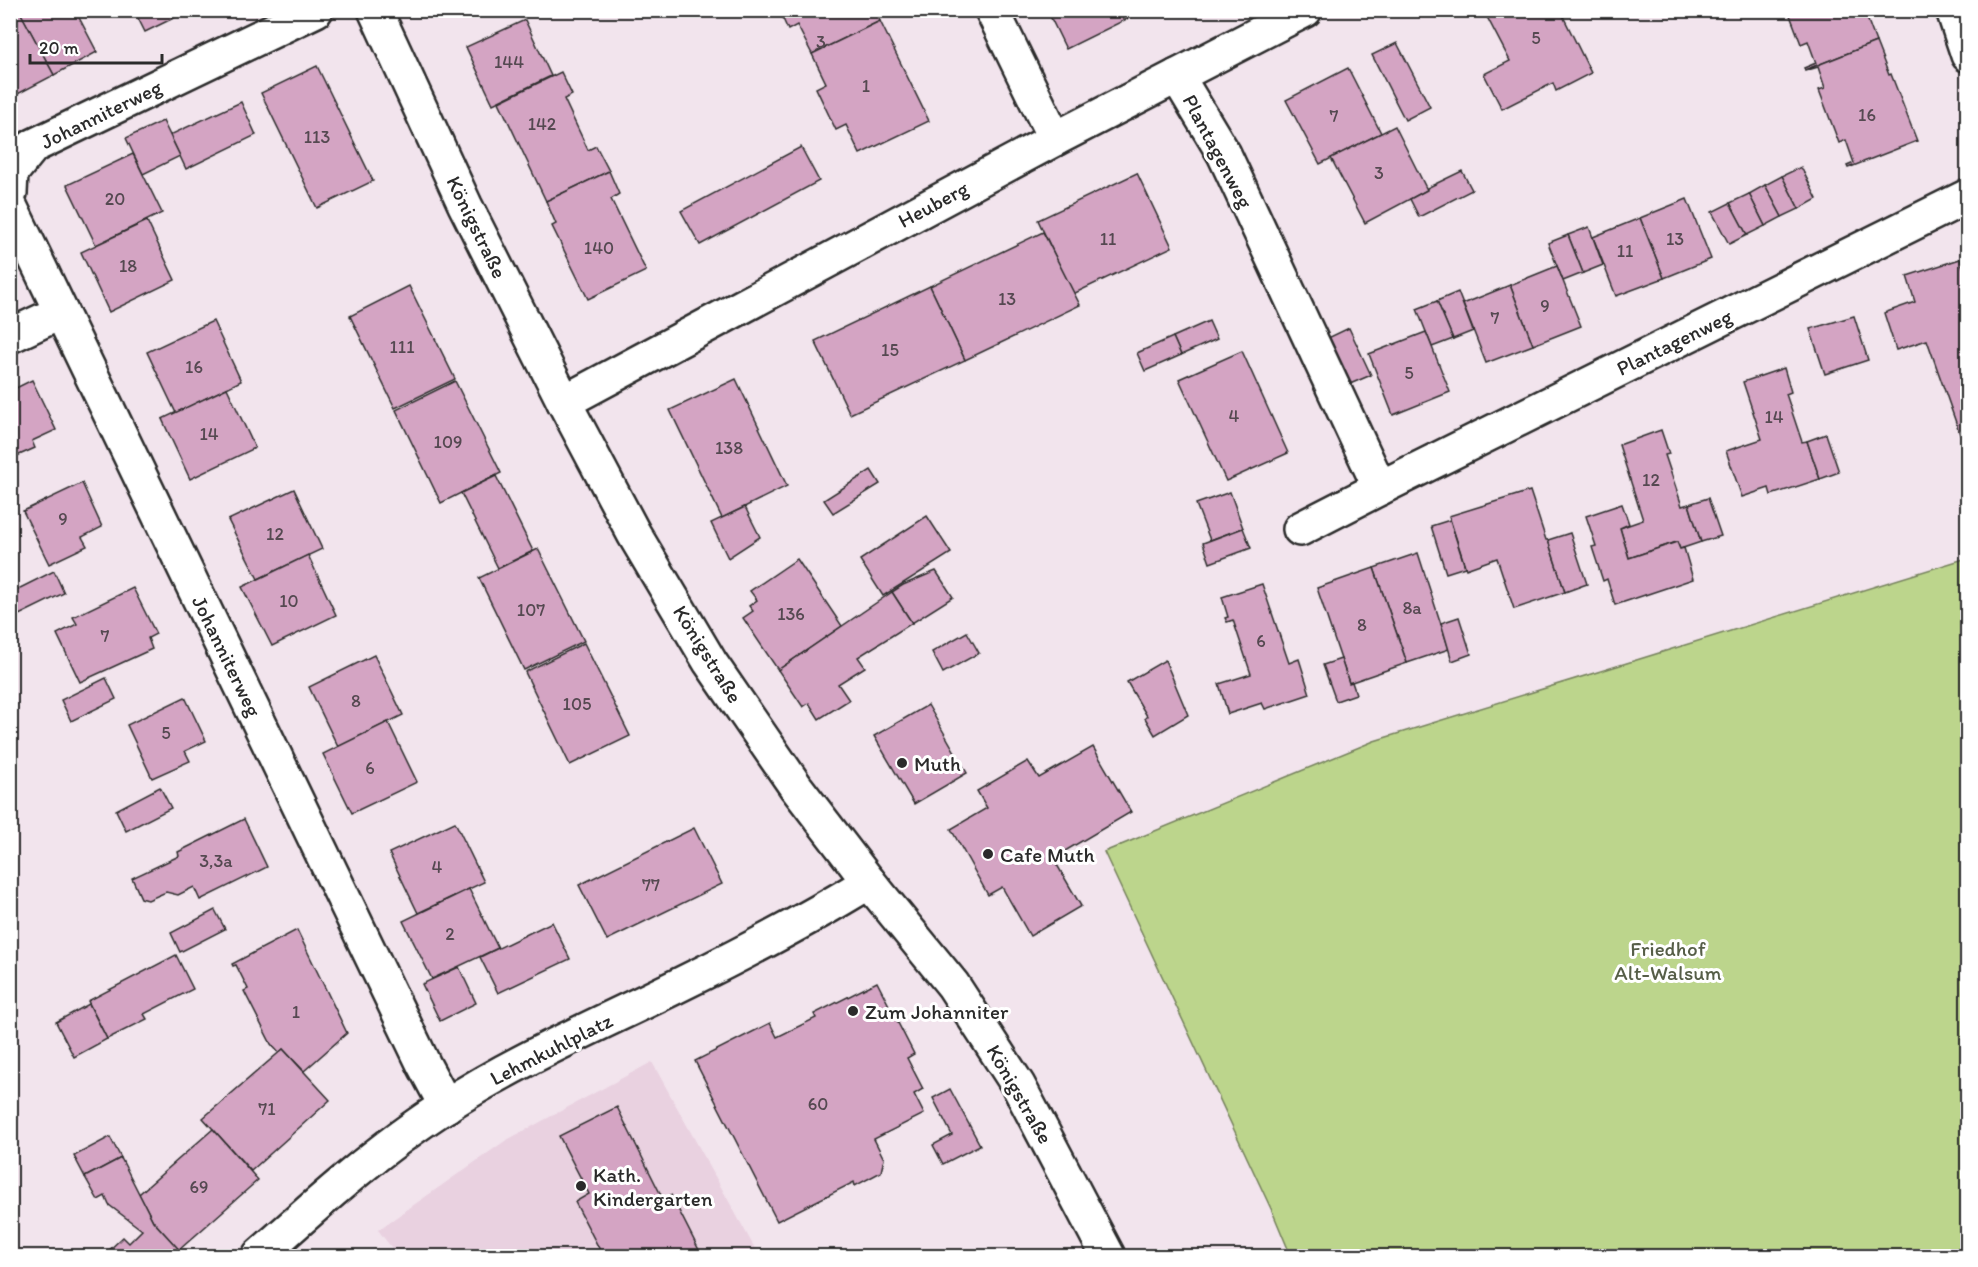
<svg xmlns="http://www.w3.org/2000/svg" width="1978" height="1267" viewBox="0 0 1978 1267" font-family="Itim,sans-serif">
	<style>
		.built { fill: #e9d1e0 }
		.green { fill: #bcd58c; stroke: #74805c; stroke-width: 1.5 }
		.building { fill: #d4a4c3; stroke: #2b2b2b; stroke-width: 1.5 }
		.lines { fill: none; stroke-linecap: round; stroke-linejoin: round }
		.minor-casing { stroke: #2b2b2b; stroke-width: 38 }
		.minor { stroke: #fff; stroke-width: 33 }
		.poi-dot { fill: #2b2b2b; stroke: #fff; stroke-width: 2 }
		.labels { text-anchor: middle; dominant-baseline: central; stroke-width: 6; stroke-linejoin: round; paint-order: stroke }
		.number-label { font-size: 18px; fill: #554951 }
		.street-label { font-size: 21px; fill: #2b2b2b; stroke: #fff }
		.poi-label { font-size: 21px; fill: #2b2b2b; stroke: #fff; text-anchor: start }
		.park-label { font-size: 21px; fill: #565e48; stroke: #fff }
	</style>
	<rect width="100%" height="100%" fill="#f2e4ed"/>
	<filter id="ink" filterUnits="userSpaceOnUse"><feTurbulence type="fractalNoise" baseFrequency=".0167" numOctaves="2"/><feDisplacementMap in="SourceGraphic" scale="12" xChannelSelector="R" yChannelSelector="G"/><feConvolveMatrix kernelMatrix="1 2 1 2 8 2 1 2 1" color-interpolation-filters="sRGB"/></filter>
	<g filter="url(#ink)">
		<polygon class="built" points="652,1062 759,1256 398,1256 378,1230 505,1141"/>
		<polygon class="green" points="1967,558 1967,1256 1291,1256 1273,1213 1104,852 1374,741"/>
		<g class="building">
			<polygon points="22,10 75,10 97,52 54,75 20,12"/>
			<polygon points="134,10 190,10 145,32"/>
			<polygon points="779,10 875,10 880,21 812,54 797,25 788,30"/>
			<polygon points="1047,10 1140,10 1141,12 1066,49"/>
			<polygon points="1494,10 1560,10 1591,73 1556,91 1553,83 1502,109 1484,74 1510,61 1486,15"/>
			<polygon points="1788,10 1864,10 1876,42 1805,70 1804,68 1816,63 1808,41 1801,44"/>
			<polygon points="20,12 54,75 10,98 10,17"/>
			<polygon points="525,20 551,76 493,104 466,47"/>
			<polygon points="880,21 929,121 860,154 846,125 836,130 816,88 826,83 812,54"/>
			<polygon points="1876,42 1889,75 1891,74 1917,141 1848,168 1847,166 1854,163 1846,140 1839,143 1819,90 1825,88 1818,67 1805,71 1805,70"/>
			<polygon points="1397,43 1430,107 1405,120 1372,55"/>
			<polygon points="317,66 373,181 317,208 261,93"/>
			<polygon points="1348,68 1381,133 1320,164 1286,100"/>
			<polygon points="561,72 572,95 564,99 588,150 596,146 609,171 546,201 499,102"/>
			<polygon points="241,102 256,135 186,169 170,135"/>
			<polygon points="163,121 180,156 143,174 126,138"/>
			<polygon points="1395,126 1427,190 1365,223 1331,158"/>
			<polygon points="801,147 819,181 700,245 681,211"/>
			<polygon points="133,154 162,213 96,245 67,185"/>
			<polygon points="1801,167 1817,199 1799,209 1782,176"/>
			<polygon points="609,171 619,194 611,199 646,271 588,299 552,226 556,224 546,201"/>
			<polygon points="1462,171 1472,190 1419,217 1410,199 1427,190 1427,188"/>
			<polygon points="1137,173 1172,247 1073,294 1038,220"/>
			<polygon points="1782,176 1799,209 1782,217 1765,185"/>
			<polygon points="1765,185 1782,217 1765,226 1749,194"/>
			<polygon points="1749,194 1765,226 1747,235 1730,203"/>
			<polygon points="1687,199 1711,259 1664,278 1640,218"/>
			<polygon points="1730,203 1747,235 1729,244 1712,212"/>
			<polygon points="1640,218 1664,278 1616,296 1593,237"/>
			<polygon points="147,221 175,280 109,312 81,252"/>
			<polygon points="1589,227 1603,265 1583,273 1568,235"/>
			<polygon points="1043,232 1080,305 965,360 930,286"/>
			<polygon points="1568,235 1583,273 1563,281 1548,243"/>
			<polygon points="1960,259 1968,280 1967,454 1927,340 1896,350 1884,313 1915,302 1907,276"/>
			<polygon points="1557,266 1581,326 1533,345 1510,285"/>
			<polygon points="1510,285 1533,345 1486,363 1463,304"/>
			<polygon points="409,286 455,379 395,408 350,316"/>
			<polygon points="930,286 965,360 850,414 815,341"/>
			<polygon points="1458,292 1473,331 1453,339 1437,301"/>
			<polygon points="1437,301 1453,339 1432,347 1417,309"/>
			<polygon points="1854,316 1868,360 1825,374 1810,329"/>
			<polygon points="213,321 241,381 176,413 147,352"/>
			<polygon points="1209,321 1217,339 1181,355 1173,337"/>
			<polygon points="1349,328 1371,375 1350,384 1328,338"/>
			<polygon points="1426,332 1450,392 1393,415 1369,354"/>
			<polygon points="1173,337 1181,355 1145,371 1137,353"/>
			<polygon points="1242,351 1288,453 1226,481 1179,379"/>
			<polygon points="1784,368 1791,392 1786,394 1802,442 1807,441 1820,479 1771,495 1769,488 1742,497 1726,451 1762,439 1743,382"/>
			<polygon points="736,379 787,486 722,518 670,410"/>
			<polygon points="32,380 56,430 32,441 35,448 10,459 10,391"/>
			<polygon points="455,381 501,473 441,503 396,410"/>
			<polygon points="227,388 255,448 190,479 162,419"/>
			<polygon points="1661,430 1669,454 1665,455 1682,506 1689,504 1701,542 1680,549 1677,542 1629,558 1620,528 1643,520 1619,445"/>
			<polygon points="1826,434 1839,472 1820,479 1807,441"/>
			<polygon points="871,470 880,484 833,513 824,500"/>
			<polygon points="496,476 533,551 498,568 461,493"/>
			<polygon points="82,483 102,527 82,537 87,546 49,564 23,511"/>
			<polygon points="294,489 322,549 258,579 228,520"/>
			<polygon points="1530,491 1546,540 1548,540 1565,592 1514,609 1497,558 1466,569 1449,516"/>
			<polygon points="1230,492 1243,528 1210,540 1196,504"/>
			<polygon points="1708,498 1721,536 1701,542 1689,504"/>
			<polygon points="1622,504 1629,524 1620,528 1629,558 1677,542 1680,549 1684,548 1693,579 1615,605 1607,579 1603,581 1592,547 1596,546 1586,516"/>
			<polygon points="745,507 760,537 728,558 711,523"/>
			<polygon points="927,516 951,553 883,596 860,560"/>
			<polygon points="1450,520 1465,567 1446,573 1431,526"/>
			<polygon points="1243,528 1251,548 1210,563 1203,543"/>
			<polygon points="1570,533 1587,584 1565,592 1548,540"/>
			<polygon points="538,549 584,641 524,670 479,578"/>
			<polygon points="1418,553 1449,649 1407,663 1374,568"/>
			<polygon points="308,555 336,615 272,646 242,587"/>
			<polygon points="797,559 842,626 778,670 743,618 753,611 749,606 757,600 750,591"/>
			<polygon points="1374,568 1407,663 1349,683 1317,588"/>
			<polygon points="54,571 64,593 19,615 10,598 10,593"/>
			<polygon points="936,571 953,597 912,623 892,592 903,585"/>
			<polygon points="1262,584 1289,663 1299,659 1310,694 1265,709 1262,703 1228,714 1219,684 1251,674 1233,620 1227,622 1225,618 1228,617 1222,597"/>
			<polygon points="133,588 156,634 148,638 152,649 80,682 57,634 77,624 73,617"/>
			<polygon points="892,592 912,623 858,657 865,667 838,684 849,700 819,719 809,703 803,707 778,670"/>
			<polygon points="1459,617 1471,654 1452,661 1441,623"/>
			<polygon points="967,632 979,653 943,673 932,652"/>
			<polygon points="584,643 630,736 570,765 525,672"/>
			<polygon points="374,655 403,715 338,747 309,687"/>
			<polygon points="1341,659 1349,683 1352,682 1356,694 1336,701 1323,665"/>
			<polygon points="1165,660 1188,715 1155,735 1145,718 1147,716 1127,682"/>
			<polygon points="106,678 116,699 71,721 61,700"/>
			<polygon points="185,697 206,741 185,751 190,761 152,778 127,725"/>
			<polygon points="928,705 967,773 914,804 874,736"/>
			<polygon points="388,722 417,782 352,813 323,754"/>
			<polygon points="1093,747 1131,812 1053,858 1081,906 1030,936 1002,887 988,895 951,829 987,808 977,791 1028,761 1039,778"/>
			<polygon points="160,787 171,808 126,831 116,810"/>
			<polygon points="244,819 267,867 200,900 194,887 178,895 166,892 148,900 141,898 132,878 179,856 178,852"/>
			<polygon points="455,822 484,882 418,913 389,853"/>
			<polygon points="694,828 722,884 607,940 579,885"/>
			<polygon points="469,889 498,948 432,979 403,921"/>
			<polygon points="215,910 225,929 180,952 171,933"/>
			<polygon points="552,922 570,959 498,993 480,957"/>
			<polygon points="297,930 347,1033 304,1071 283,1049 279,1053 271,1044 244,991 248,989 236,965 233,966 232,964"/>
			<polygon points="176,955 193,989 144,1014 147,1019 107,1039 88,1001"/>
			<polygon points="459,967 476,1003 440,1021 422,984"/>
			<polygon points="877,982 914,1054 907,1058 923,1089 914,1094 924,1114 874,1139 884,1159 881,1172 855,1186 854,1182 777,1221 695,1061 770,1023 777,1037 816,1018 814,1014"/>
			<polygon points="89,1004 107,1039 74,1057 56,1022"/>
			<polygon points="283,1049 330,1100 251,1171 203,1118"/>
			<polygon points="950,1089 980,1145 943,1164 933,1145 952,1135 933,1098"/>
			<polygon points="617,1107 663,1199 671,1195 702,1256 603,1256 575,1202 589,1194 559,1136"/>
			<polygon points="213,1129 258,1180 179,1250 153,1221 139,1194"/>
			<polygon points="110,1137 121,1158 85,1177 74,1156"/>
			<polygon points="121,1158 153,1221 185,1256 105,1256 104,1255 123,1237 129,1243 142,1230 109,1205 105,1196 98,1200 85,1177"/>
		</g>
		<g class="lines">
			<g class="minor-casing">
				<g id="minor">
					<polyline points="375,10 465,205 564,402 634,534 710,662 796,787 869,882 953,985 1018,1085 1108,1256"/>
					<polyline points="992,10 1055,139"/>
					<polyline points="1953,10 1968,55"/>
					<polyline points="1177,76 1224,154 1380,488"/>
					<polyline points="10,193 11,173 33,146 316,10"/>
					<polyline points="10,206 424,1065 446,1106"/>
					<polyline points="10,336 61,312"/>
					<polyline points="564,402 1055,139 1305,10"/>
					<polyline points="1300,529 1380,488 1968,196"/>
					<path d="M259 1256C318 1203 379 1148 447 1105 522 1057 605 1022 685 982 748 951 809 919 869 882"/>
				</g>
			</g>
			<use href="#minor" class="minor"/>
		</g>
	</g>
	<g class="poi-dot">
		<circle cx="902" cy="763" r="6"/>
		<circle cx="988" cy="854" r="6"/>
		<circle cx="853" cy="1011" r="6"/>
		<circle cx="581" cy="1186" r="6"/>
	</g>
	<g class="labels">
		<g class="number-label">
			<text x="1536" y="38">5</text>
			<text x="821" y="42">3</text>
			<text x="509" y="62">144</text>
			<text x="866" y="86">1</text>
			<text x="1867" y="115">16</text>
			<text x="1334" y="116">7</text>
			<text x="542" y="124">142</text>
			<text x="317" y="137">113</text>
			<text x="1379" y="173">3</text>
			<text x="115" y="199">20</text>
			<text x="1108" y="239">11</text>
			<text x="1675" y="239">13</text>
			<text x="599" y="248">140</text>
			<text x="1625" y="251">11</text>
			<text x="128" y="266">18</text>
			<text x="1007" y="299">13</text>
			<text x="1545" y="306">9</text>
			<text x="1495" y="318">7</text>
			<text x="402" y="347">111</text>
			<text x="890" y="350">15</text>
			<text x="194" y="367">16</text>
			<text x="1409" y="373">5</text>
			<text x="1234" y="416">4</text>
			<text x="1774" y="417">14</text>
			<text x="209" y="434">14</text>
			<text x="448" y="442">109</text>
			<text x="729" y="448">138</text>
			<text x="1651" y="480">12</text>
			<text x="63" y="519">9</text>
			<text x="275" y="534">12</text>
			<text x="289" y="601">10</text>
			<text x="1412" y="608">8a</text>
			<text x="531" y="610">107</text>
			<text x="791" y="614">136</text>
			<text x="1362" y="625">8</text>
			<text x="105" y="636">7</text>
			<text x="1261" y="641">6</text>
			<text x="356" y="701">8</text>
			<text x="577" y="704">105</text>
			<text x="166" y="733">5</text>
			<text x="370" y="768">6</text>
			<text x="216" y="861">3,3a</text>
			<text x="437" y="867">4</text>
			<text x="651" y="885">77</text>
			<text x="450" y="934">2</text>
			<text x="296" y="1012">1</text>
			<text x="818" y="1104">60</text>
			<text x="267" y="1109">71</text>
			<text x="199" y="1187">69</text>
		</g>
		<g class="street-label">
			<text transform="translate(101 114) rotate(-26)">Johanniterweg</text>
			<text transform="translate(1218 151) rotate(62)">Plantagenweg</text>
			<text transform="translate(933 204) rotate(-28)">Heuberg</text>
			<text transform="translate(477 227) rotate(64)">Königstraße</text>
			<text transform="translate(1674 342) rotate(-26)">Plantagenweg</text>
			<text transform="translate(708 654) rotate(58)">Königstraße</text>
			<text transform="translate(227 656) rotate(64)">Johanniterweg</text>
			<text transform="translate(551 1049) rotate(-27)">Lehmkuhlplatz</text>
			<text transform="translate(1020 1094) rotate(60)">Königstraße</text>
		</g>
		<g class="poi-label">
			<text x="914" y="763">Muth</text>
			<text x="1000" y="854">Cafe Muth</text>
			<text x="865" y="1011">Zum Johanniter</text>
			<text x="593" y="1174">Kath.<tspan x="593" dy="24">Kindergarten</tspan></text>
		</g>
		<g class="park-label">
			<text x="1668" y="948">Friedhof<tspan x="1668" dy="24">Alt-Walsum</tspan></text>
		</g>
	</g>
	<rect width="1978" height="1267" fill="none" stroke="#fff" stroke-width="36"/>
	<rect x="18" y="18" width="1942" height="1231" fill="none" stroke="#2b2b2b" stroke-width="2" filter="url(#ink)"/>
	<path d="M30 54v9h132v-9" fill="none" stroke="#2b2b2b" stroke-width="3"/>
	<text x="39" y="54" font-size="18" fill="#2b2b2b" stroke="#ffffff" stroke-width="4.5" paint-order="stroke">20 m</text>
</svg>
